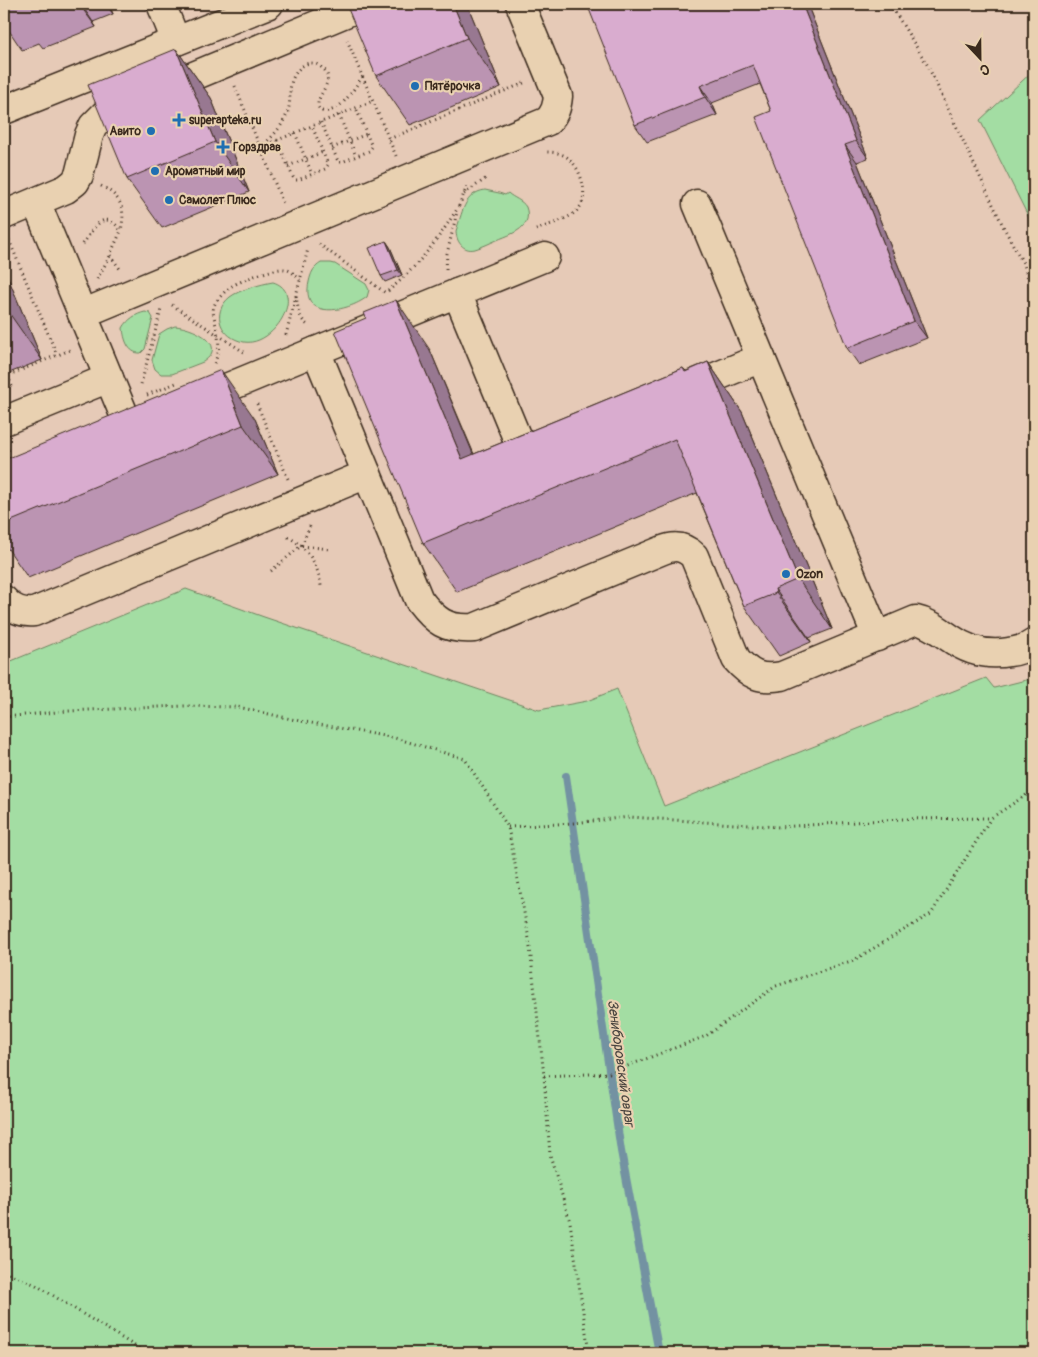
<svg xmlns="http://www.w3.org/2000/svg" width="1038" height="1357" viewBox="0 0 1038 1357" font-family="Pangolin,sans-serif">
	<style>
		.green { fill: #a3dda3; stroke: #6f8460 }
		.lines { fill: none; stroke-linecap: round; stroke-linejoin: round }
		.stream { stroke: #7392a2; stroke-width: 8 }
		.minor-casing { stroke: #3b2a1e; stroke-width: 31 }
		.path { stroke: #3b2a1e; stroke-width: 3; stroke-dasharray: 1 4; stroke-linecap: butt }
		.minor { stroke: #e9d1b1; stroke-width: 28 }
		.wall { fill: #bb94b2; stroke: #3b2a1e }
		.shaded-wall { fill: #987891; stroke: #3b2a1e }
		.building { fill: #d9accf; stroke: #3b2a1e }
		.poi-dot { fill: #1f6fb2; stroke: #e9d1b1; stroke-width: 2 }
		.labels { text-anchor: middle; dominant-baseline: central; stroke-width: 4.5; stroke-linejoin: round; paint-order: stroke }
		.poi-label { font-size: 12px; font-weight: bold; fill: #3b2a1e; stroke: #e9d1b1; text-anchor: start }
		.water-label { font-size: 14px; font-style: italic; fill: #49443f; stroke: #e9d1b1 }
	</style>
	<rect width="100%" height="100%" fill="#e6cab7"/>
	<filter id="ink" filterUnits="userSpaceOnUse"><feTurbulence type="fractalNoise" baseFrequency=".02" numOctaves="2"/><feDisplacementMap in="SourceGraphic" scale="10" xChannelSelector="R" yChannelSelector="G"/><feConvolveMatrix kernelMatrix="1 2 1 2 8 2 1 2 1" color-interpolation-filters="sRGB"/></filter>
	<g filter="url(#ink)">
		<g class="green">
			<polygon points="1034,70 1034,228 980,120"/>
			<path d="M485 190 499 193 505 195 508 193C513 198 522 200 526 207 528 212 528 218 526 222 521 232 506 236 497 240 490 243 482 247 475 249 463 252 456 241 456 231 462 214 464 193 485 190Z"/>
			<path d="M321 263H331L335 264 366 284 369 290 367 297C348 312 300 321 309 282 311 273 313 268 321 263Z"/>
			<path d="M273 282C307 292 274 347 244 342 221 338 210 313 230 297 239 290 261 284 273 282Z"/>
			<path d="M145 312 150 313 153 318 145 349 141 353C128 354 124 339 123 328 128 319 136 314 145 312Z"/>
			<path d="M175 326C192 327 230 344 203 362L172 374H161L155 369 152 360 159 334 167 329Z"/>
			<polygon points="186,589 264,617 539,710 587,701 617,689 664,806 986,678 994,688 1034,678 1034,1353 4,1353 4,664"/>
		</g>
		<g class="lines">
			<polyline class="stream" points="566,776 621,1151 659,1353"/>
			<g class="minor-casing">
				<g id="minor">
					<polyline points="161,4 176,41"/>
					<polyline points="4,110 269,4"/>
					<polyline points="36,202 130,429 146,422"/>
					<polyline points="697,204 761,358"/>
					<polyline points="4,215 66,189 75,182 79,175 89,135 93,126 107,112 367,4"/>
					<path d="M457 293 517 438C526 446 537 450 549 445"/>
					<path d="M82 314 548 121C555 113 557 107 558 96L520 4"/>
					<polyline points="684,390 761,358 877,637"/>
					<polyline points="197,400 316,351"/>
					<polyline points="4,421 109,378"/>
					<path d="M367 474 419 600C435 621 446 630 474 628L663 550C675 545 684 546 694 556L736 659C750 675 760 680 782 676L916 620C930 623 939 631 950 638 968 651 987 656 1009 652 1018 651 1027 648 1034 643"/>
					<path d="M4 600C13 610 22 613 34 612L367 474 316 351 545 257"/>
				</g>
			</g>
			<g class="path">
				<polyline points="890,4 928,66 1004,228 1024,265 1034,299"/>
				<polyline points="347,40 396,156"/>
				<polyline points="235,86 283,203"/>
				<polyline points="339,115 356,156"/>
				<polyline points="321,122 337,159 339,162 342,162 369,151 372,147 356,108"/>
				<polyline points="295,133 312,174"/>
				<polyline points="389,139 524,83"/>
				<polyline points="277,140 293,177 295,180 298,180 325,169 328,165 312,126"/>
				<polyline points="263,146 373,101"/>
				<path d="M260 147C272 138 281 128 287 114 291 104 289 94 291 84 294 70 308 56 321 67 338 79 317 94 318 105 318 108 320 109 322 111 341 114 353 89 363 76"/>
				<polyline points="332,148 367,134"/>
				<polyline points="288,166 323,152"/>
				<path d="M101 186C121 196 126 209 121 230"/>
				<polyline points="464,194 488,177"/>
				<polyline points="459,206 468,184"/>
				<path d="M536 230C549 224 572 219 580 207 589 193 580 167 568 158 562 153 553 152 546 152"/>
				<polyline points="9,240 57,355"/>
				<path d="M83 244C94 228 104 207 121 231L110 255 120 269"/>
				<polyline points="319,244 387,294"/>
				<polyline points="446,269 447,254 457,212"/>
				<polyline points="97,279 110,256"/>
				<path d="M388 291C417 268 440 237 459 206"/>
				<path d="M296 296C298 306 298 319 308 325"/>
				<polyline points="172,305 244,352"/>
				<polyline points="286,335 308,249"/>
				<path d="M214 363C222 349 218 336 215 321 214 316 212 311 214 306 217 299 226 290 232 286 242 280 273 268 284 269 291 270 295 275 300 280"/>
				<polyline points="8,376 13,389"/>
				<polyline points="4,377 70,350"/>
				<polyline points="141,384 161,310"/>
				<polyline points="147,395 176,383"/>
				<polyline points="257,404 288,479"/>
				<polyline points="4,452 12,448"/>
				<path d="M288 537C307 547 318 564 321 586"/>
				<polyline points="302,546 330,549"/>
				<polyline points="271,571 301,546 310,526"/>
				<polyline points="4,717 67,711 184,706 238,707 300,721 395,738 465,759 508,827 529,939 544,1076 550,1155 570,1222 589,1353"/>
				<polyline points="508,827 573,823 630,817 780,827 900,819 991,818 1034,790"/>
				<polyline points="544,1076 609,1073 706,1036 776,986 854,960 931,914 991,818"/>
				<polyline points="4,1271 36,1285 146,1353"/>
			</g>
			<use href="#minor" class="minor"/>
		</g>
		<g class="wall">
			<polygon points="4,4 109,4 113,14 93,22 96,27 43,48 39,43 22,50 4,23"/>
			<polygon points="467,4 501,87 410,125 376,76"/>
			<polygon points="807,4 868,158 857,162 927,338 859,365 847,348 771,111 760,84 712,103 717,115 647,142 635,125"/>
			<polygon points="176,49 211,98 249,192 162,228 127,179"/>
			<polygon points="386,241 390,247 402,275 385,282 381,276"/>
			<polygon points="4,268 42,360 4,375"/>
			<polygon points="430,350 474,454 683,368 686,371 708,362 742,412 832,629 809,638 811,642 779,656 744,606 697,493 457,592 423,543"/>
			<polygon points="255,419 278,474 28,578 4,543 4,460"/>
		</g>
		<g class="shaded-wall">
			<polygon points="79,4 81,4 93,22 96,27"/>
			<polygon points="106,4 109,4 113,14"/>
			<polygon points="453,4 467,4 501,87 467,38"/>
			<polygon points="802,4 807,4 868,158 856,141"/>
			<polygon points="176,49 211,98 249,192 215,142"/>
			<polygon points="700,86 712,103 717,115 705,97"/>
			<polygon points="845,145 857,162 927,338 914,321"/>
			<polygon points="386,241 390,247 402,275 398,270"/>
			<polygon points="4,268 42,360 7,310 4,302"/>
			<polygon points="396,300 430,350 496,509 462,459"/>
			<polygon points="708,362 742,412 832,629 798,579"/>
			<polygon points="221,370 255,419 278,474 243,425"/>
			<polygon points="775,589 809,638 811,642 776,593"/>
		</g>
		<g class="building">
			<polygon points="346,4 453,4 467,38 376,76"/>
			<polygon points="587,4 802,4 856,141 845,145 914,321 847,348 756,117 771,111 753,65 700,86 705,97 635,125"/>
			<polygon points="176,49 215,142 127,179 88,85"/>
			<polygon points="386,241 398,270 381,276 369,248"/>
			<polygon points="396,300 462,459 683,368 685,372 708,362 798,579 775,589 776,593 744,606 675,439 423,543 335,331 366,318 364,313"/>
			<polygon points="4,302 7,310 4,312"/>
			<polygon points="221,370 243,425 4,524 4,460"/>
		</g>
	</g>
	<g class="poi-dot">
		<circle cx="415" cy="86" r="5"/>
		<path d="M176.5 112.5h5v5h5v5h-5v5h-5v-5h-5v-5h5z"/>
		<circle cx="151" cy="131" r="5"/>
		<path d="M220.5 139.5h5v5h5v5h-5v5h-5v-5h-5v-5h5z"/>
		<circle cx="155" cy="171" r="5"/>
		<circle cx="169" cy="200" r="5"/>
		<circle cx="786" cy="574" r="5"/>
	</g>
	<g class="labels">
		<g class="poi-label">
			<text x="425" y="86">Пятёрочка</text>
			<text x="189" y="120">superapteka.ru</text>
			<text x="141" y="131" text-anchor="end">Авито</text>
			<text x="233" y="147">Горздрав</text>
			<text x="165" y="171">Ароматный мир</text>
			<text x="179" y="200">Самолет Плюс</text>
			<text x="796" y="574">Ozon</text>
		</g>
		<g class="water-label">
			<text transform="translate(621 1063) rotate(82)">Зениборовский овраг</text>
		</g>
	</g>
	<rect width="1038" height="1357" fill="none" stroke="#e9d1b1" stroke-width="20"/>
	<rect x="10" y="10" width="1018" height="1337" fill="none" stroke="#3b2a1e" stroke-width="2" filter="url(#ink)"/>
	<g transform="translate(980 58) rotate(158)" stroke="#e9d1b1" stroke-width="4" paint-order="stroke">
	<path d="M0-4L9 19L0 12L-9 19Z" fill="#3b2a1e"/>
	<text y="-8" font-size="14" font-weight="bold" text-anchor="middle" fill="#3b2a1e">С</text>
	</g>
</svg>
